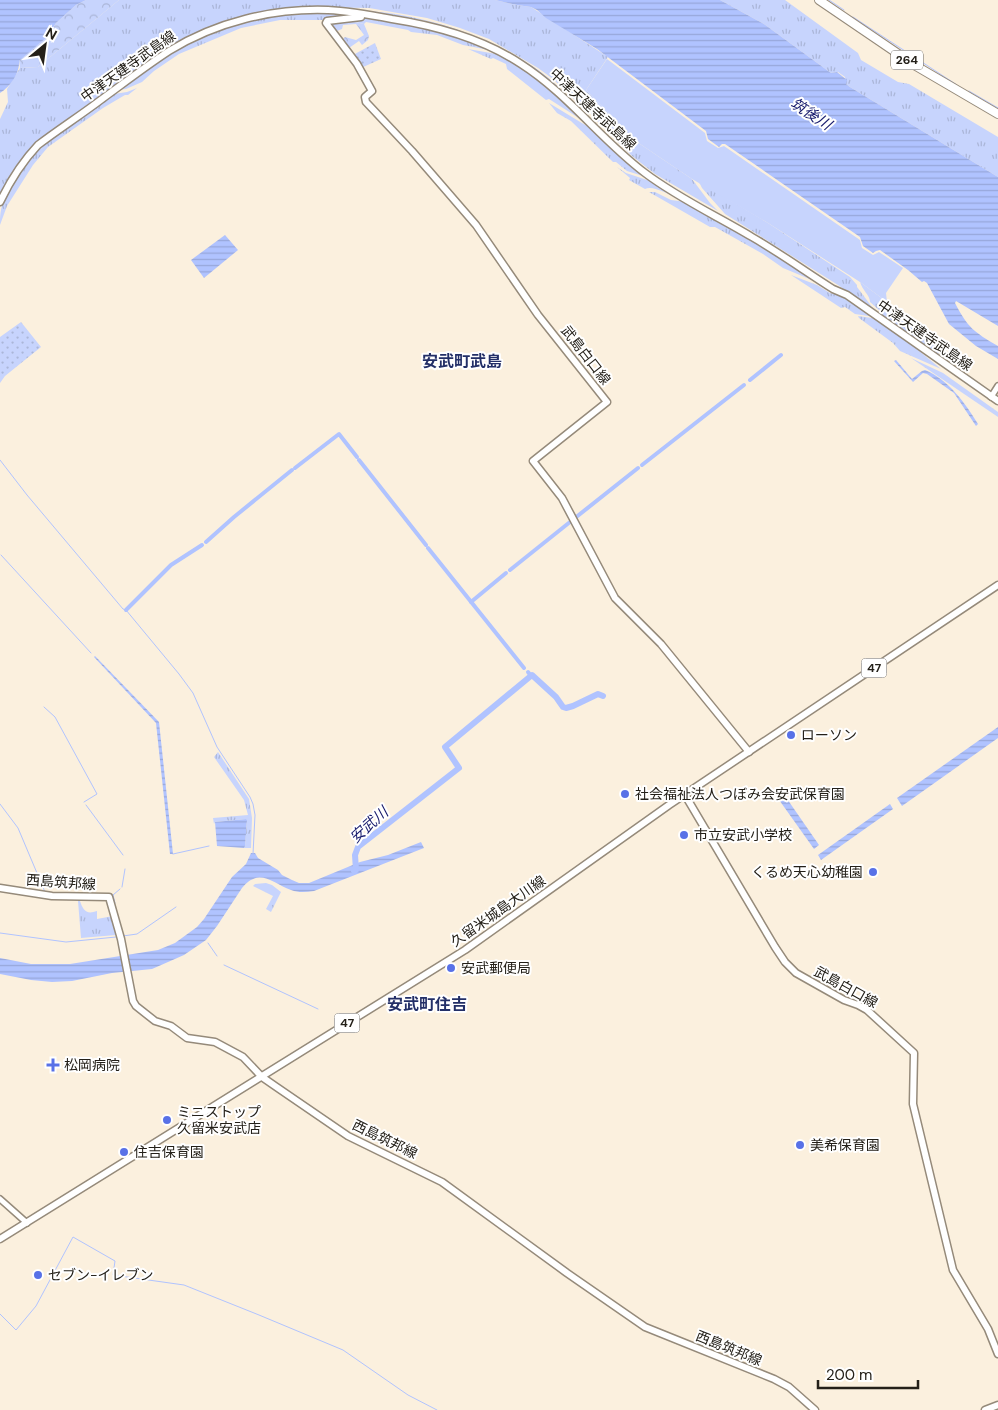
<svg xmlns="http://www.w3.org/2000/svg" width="998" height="1410" viewBox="0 0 998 1410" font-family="'DM Sans','Noto Sans JP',sans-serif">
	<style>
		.grass { fill: url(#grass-tufts) }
		.forest { fill: url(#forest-crowns) }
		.park { fill: url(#park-dots) }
		.garden { fill: #c7d4fd }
		.water { fill: url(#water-rules) }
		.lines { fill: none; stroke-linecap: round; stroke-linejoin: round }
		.stream { stroke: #b0c3ff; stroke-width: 1 }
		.canal { stroke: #b0c3ff; stroke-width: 4 }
		.river { stroke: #b0c3ff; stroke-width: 6 }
		.minor-casing { stroke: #958a7a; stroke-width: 8 }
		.major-casing { stroke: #958a7a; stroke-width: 9 }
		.highway-casing { stroke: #958a7a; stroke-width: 10 }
		.minor { stroke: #fff; stroke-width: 5 }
		.major { stroke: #fff; stroke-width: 6 }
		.highway { stroke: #fff; stroke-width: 8 }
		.poi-dot { fill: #5871e7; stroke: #fff; stroke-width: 2 }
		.labels { text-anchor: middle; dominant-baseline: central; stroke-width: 4; stroke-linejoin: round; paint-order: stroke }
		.shield { fill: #fff; stroke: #66635e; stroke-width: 1 }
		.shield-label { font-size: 12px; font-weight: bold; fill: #242019 }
		.street-label { font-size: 14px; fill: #242019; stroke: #fff }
		.poi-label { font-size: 14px; fill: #242019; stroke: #fff; text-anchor: start }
		.water-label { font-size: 15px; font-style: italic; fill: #15196c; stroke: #fff }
		.quarter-label { font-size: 16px; font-weight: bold; fill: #232f67; stroke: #fff }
	</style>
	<defs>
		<pattern id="grass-tufts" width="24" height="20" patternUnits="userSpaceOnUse" patternTransform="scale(1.25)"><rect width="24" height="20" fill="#c7d4fd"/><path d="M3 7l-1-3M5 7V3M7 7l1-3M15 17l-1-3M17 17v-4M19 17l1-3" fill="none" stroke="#abb6d8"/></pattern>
		<pattern id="forest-crowns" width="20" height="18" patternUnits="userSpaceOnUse" patternTransform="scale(1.25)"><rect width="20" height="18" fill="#c7d4fd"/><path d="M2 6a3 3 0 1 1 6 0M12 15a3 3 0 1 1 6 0" fill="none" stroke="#abb6d8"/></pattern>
		<pattern id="park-dots" width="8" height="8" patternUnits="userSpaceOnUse" patternTransform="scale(1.25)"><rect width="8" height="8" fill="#c7d4fd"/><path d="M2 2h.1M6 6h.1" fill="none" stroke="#abb6d8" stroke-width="1.8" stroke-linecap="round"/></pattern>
		<pattern id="water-rules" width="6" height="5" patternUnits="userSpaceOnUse" patternTransform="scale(1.25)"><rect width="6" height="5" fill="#b0c3ff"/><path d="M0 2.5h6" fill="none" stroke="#97a7da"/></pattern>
	</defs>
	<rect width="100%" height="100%" fill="#fbf0de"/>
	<g class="grass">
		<polygon points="119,0 495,0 517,5 531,7 608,57 586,90 637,142 692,179 710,203 718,211 655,174 632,156 593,117 577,87 576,91 588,113 553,79 538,68 489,39 460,28 427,18 369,8 304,7 268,11 221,22 193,34 169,47 45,137 0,196 0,119 8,102 7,89 20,68 38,67"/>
		<polygon points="720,0 785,0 858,53 861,60 898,82 909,84 998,137 998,177 850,87 846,84 845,77 838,72 831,73 764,24"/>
		<path d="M365 11C425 13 508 42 553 82 588 113 617 151 656 176 701 206 750 231 795 260 808 269 826 277 835 288L654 177 630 159 566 96 544 77 520 61 458 32 427 21Z"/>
		<path d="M306 12 360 15 326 20H280L241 28 179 54 154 71 142 82 126 89 118 90C145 71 172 49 202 36 235 22 270 16 306 12Z"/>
		<polygon points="372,17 428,27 458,36 494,51 463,45 437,35 411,32 408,30 366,22 364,24 355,22 335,22"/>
		<polygon points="468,49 502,55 541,80 588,124 549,99 546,100 507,69 506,64 493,58 491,59"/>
		<path d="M137 88 128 95H125L103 108 48 147 33 165 7 206 0 225C0 205 3 203 12 186 36 142 75 122 114 94L127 92Z"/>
		<polygon points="549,103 595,131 646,177 627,171 616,162 613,162 571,121 557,113"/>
		<path d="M617 167 626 173 653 182 678 198C669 195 653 185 645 189L629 180 630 178Z"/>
		<polygon points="699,182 768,223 850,277 857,285 857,287 875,311 838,285 725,214 702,188"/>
		<polygon points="649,192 655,192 671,200 686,202 749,237 819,283 783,268 763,254 715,227 710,227"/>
		<polygon points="791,275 817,285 830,293 847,298 875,317 855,314 845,307 841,308"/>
		<path d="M860 282 887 302 891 310 942 348 937 356 881 316 880 311 870 302C870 295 862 290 860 282Z"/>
		<polygon points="858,316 879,319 910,341 912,345 941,369 900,351 893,343 859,318"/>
		<polygon points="911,358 943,373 998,412 998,417"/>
		<polygon points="218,752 249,799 252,818 251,848 244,848 245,846 247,821 246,819 215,822 214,824 213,818 248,815 244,800 214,757"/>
		<polygon points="266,883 272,885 281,892 271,912 266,909 273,896 253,886 255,884"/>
		<path d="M78 901H80C83 910 86 915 97 911V919L113 916 116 935 81 938Z"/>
	</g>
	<g class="forest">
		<polygon points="86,0 119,0 38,67 20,68 19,61 47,37 56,23 76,5"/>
		<polygon points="335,22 355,22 364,24 369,36 368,40 362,45 359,41 349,48 342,40 345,37 356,40 364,35 356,24 343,25 342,29 337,31 331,25"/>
	</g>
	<g class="park">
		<polygon points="375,43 381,59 361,68 353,55"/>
		<polygon points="21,322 41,347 5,376 0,383 0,337"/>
	</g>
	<polygon class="garden" points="607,59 705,133 707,141 718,148 724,146 860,240 862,248 873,255 879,252 903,268 886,293 887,302 860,282 768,223 692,179 637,142 586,90"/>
	<g class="water">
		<path d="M0 0H86L76 5 56 23 47 37 19 61C20 73 10 87 0 93Z"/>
		<path d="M495 0H720L764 24 831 73 837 72 847 80 846 84 850 87 998 177V326L956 301 955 303C968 328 974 332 998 346V359L976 346 949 324 927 283 924 281 922 282 908 270 880 250 876 251 873 253 863 246 860 237 725 144H722L719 147 708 139 706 131 597 49 546 18 537 10 531 7 517 5Z"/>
		<polygon points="225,235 238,250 204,278 191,260"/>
		<path d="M896 360 912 379 922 371 925 370C949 380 965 403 978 424L976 426 954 393 927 374 923 373 913 382 894 361Z"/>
		<polygon points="95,656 159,722 173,854 170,854 156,723 94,657"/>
		<polygon points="998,727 998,738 902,806 897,798"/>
		<polygon points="783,793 819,845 814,849 777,797"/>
		<polygon points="890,804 893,809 821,860 818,855"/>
		<polygon points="246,819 247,820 245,846 244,848 217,846 215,822"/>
		<path d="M421 842 424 848 314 891C306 892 299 893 291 890 272 883 259 867 242 888L217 926 206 940 184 955 152 969 112 973 72 981 52 982 31 980 0 974V958L31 964H70L158 950 175 943 197 927 204 919 232 877 246 864 251 853H255L258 858 278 870 282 875 292 880 299 883H309L360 862 388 855Z"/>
	</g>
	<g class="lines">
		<g class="stream">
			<polyline points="829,0 844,10"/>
			<polyline points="853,17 957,85"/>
			<polyline points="969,91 998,108"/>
			<polyline points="0,460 27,495 123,609 126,610 179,674 193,693 217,747 250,797 253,804 255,815 253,854"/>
			<polyline points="1,555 91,653"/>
			<polyline points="44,707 55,717 97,794 84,802"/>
			<polyline points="0,804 18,828 45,892"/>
			<polyline points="86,805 123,855"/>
			<polyline points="173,854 209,846"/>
			<polyline points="122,887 125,869"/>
			<polyline points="115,903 113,895 120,889"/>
			<polyline points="0,933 66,942 116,937"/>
			<polyline points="123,936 137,934 176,907"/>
			<polyline points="208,943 217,956"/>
			<polyline points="224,965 318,1009"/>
			<polyline points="0,1314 16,1330 36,1306 73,1237 115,1261 113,1275 184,1285 259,1315 343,1350 408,1395 437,1410"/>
		</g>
		<g class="canal">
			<polyline points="750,380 781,355"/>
			<polyline points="359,460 426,545"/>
			<polyline points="642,465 744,385"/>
			<polyline points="295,468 339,434 357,457"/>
			<polyline points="575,518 638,468"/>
			<polyline points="206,542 234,517 292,470"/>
			<polyline points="428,548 524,668"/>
			<polyline points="510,570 570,522"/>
			<polyline points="471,602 506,573"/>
			<polyline points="126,610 171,565 202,545"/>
			<polyline points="528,672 531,676"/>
		</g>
		<polyline class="river" points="354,871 356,870 355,855 358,847 459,768 445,747 532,675 556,697 563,707 566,708 573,706 598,694 603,696"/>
		<g class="minor-casing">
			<g id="minor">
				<polyline points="991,397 998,386"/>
				<polyline points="0,1199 27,1223"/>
			</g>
		</g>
		<g class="major-casing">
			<g id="major">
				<polyline points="361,17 327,21 326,23 357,64 372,91 365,97 366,102 412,151 476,225 538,315 607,402 533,461 562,498 615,598 661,644 749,752"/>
				<path d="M0 202C10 181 22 162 38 145 59 129 81 115 102 99 124 83 146 66 169 51 216 22 273 8 328 10 349 11 371 15 392 19 437 26 482 38 521 64 568 94 601 140 645 173 678 198 717 216 752 237 780 253 806 272 833 289L847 295 998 401"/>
				<polyline points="685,795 775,947 785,962 796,973 844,1000 858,1005 867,1010 914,1053 913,1104 953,1270 988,1329 998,1354"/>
				<polyline points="0,888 52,896 109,897 121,939 133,1001 136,1006 155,1021 171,1026 187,1038 215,1042 243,1057 262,1077 275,1086 348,1136 442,1182 567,1273 645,1327 774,1379 789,1387 815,1410"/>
				<polyline points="0,1239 465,950 669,805 998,585"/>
				<polyline points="985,1410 998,1405"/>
			</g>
		</g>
		<g class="highway-casing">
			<polyline id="highway" points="819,0 916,66 998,114"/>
		</g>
		<use href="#minor" class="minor"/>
		<use href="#major" class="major"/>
		<use href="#highway" class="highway"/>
	</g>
	<g class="poi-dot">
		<circle cx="791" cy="735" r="5"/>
		<circle cx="625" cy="794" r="5"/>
		<circle cx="684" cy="835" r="5"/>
		<circle cx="873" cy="872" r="5"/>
		<circle cx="451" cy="968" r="5"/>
		<path d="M50.5 1057.5h5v5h5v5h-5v5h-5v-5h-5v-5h5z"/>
		<circle cx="167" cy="1120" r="5"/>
		<circle cx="800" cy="1145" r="5"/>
		<circle cx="124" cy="1152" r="5"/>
		<circle cx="38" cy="1275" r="5"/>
	</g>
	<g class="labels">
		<g class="shield">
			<rect x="891" y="50.5" width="32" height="19" rx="4"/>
			<rect x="861.5" y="658.5" width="25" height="19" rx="4"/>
			<rect x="334.5" y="1013.5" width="25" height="19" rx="4"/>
		</g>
		<g class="shield-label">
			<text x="907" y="60">264</text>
			<text x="874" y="668">47</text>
			<text x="347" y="1023">47</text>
		</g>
		<g class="street-label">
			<text transform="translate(128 66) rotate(-35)">中津天建寺武島線</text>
			<text transform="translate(593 109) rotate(43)">中津天建寺武島線</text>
			<text transform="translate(925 335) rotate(35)">中津天建寺武島線</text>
			<text transform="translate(586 355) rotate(52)">武島白口線</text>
			<text transform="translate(61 882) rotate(4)">西島筑邦線</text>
			<text transform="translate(498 911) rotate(-35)">久留米城島大川線</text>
			<text transform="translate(846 987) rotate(29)">武島白口線</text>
			<text transform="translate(385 1139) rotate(26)">西島筑邦線</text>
			<text transform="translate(729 1348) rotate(22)">西島筑邦線</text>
		</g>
		<g class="poi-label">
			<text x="801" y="735">ローソン</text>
			<text x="635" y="794">社会福祉法人つぼみ会安武保育園</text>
			<text x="694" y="835">市立安武小学校</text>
			<text x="863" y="872" text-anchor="end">くるめ天心幼稚園</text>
			<text x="461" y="968">安武郵便局</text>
			<text x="64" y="1065">松岡病院</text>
			<text x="177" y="1112">ミニストップ<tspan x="177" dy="16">久留米安武店</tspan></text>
			<text x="810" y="1145">美希保育園</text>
			<text x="134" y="1152">住吉保育園</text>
			<text x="48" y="1275">セブン-イレブン</text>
		</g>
		<g class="water-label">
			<text transform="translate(811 114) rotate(33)">筑後川</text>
			<text transform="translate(369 825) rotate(-42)">安武川</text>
		</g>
		<g class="quarter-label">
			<text x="462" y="361">安武町武島</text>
			<text x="427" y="1004">安武町住吉</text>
		</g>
	</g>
	<g transform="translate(45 45) rotate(29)" stroke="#ffffff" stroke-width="4" paint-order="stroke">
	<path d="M0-4L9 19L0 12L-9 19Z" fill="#242019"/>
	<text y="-8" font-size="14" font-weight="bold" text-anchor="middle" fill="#242019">N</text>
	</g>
	<path d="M818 1380v8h100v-8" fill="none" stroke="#242019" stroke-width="2.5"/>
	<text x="826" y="1380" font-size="15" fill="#242019" stroke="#ffffff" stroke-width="4" paint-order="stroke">200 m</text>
</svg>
